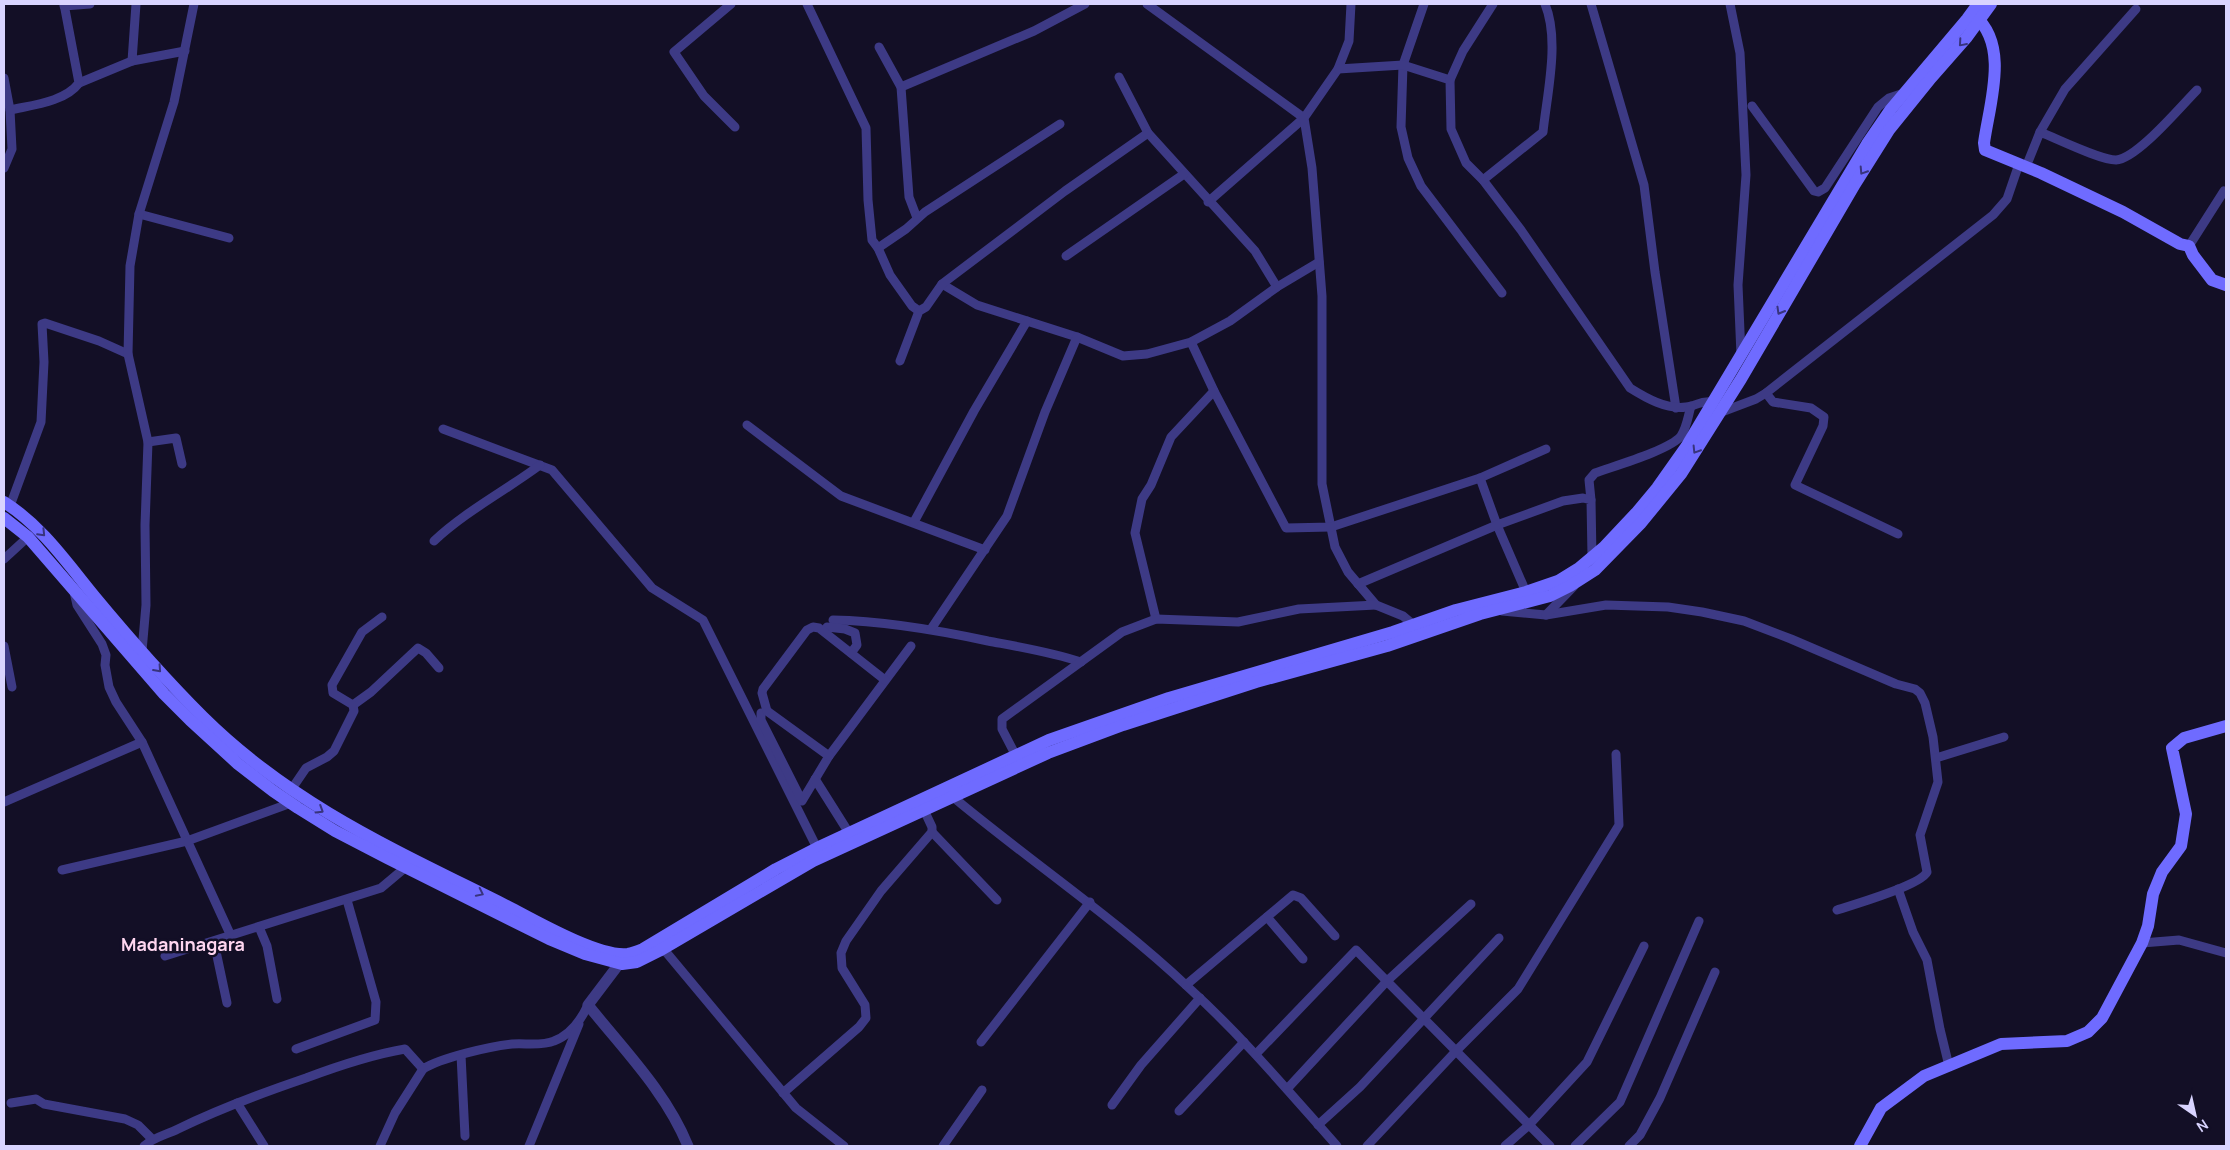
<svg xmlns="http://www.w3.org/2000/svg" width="2230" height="1150" viewBox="0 0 2230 1150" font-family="Manrope,sans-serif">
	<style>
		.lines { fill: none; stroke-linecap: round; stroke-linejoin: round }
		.minor { stroke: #3d3a85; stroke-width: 9 }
		.tertiary { stroke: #3d3a85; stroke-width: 11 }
		.secondary { stroke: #6f6bff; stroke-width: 12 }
		.oneway { stroke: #38347d }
		.labels { text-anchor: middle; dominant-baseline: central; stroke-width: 5; stroke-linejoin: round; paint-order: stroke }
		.quarter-label { font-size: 18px; font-weight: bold; fill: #ffd6f0; stroke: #130f26 }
	</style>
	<rect width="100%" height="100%" fill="#130f26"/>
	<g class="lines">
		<g class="minor">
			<polyline points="136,4 132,61 185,51"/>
			<polyline points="731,4 674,52 704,96 735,127"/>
			<polyline points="807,4 866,128 868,200 872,240 878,248 890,275 912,306 919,311"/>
			<polyline points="1147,4 1304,118 1208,202"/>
			<polyline points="1351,4 1349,41 1338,69 1304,118 1312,168 1322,296 1322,484 1335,547 1348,572 1376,605 1403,616 1416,627"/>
			<polyline points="1424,4 1403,65 1401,127 1408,158 1421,186 1502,293"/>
			<polyline points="1591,4 1644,185 1655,272 1676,408"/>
			<polyline points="1730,4 1740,53 1746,175 1738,285 1741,355"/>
			<polyline points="64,6 90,4"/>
			<polyline points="879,47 901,87 909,197 917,218"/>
			<path d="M1338 69 1403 65 1450 80 1451 129 1466 163 1483 180 1521 230 1630 388C1646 398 1667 410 1686 407 1699 406 1698 400 1713 402"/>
			<polyline points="1119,77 1148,133 1255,251 1277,287"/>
			<polyline points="4,78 10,110 12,149 4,168"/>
			<polyline points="1450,80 1463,51 1493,4"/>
			<polyline points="79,83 132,61"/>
			<polyline points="901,87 1034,31 1085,4"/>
			<polyline points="1752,106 1814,191 1818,192 1825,188 1878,107 1889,98 1904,93"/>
			<path d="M10 110C32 105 65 102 79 83L64 4"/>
			<polyline points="2040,132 2065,89 2136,9"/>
			<path d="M2026 167 2040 132C2058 139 2100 160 2116 160 2137 159 2181 106 2197 90"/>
			<path d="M1483 180 1543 132C1547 94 1560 40 1545 4"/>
			<polyline points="139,214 229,238"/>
			<polyline points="2189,246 2224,191 2226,192"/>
			<polyline points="878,248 906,229 925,212 1060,124"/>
			<polyline points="1066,256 1184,174"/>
			<polyline points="942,284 977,305 1077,337 1123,356 1147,354 1191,342 1230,321 1277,287 1319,262"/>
			<polyline points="1191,342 1214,391 1286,528 1331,527 1480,478 1546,449"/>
			<polyline points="900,361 919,311 926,307 942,284 1065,191 1148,133"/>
			<polyline points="1766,393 1773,402 1811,408 1824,417 1823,426 1795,485 1898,534"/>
			<polyline points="1719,413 1756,399 1766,393 1993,215 2007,199 2019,164"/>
			<polyline points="747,425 841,496 985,550"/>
			<polyline points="443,429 552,470 652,588 703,620 817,848"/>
			<polyline points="148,442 176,438 182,464"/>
			<polyline points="1480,478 1497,525 1526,592"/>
			<path d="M1591 500 1589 480 1595 473C1614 466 1670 450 1681 436 1687 427 1688 416 1691 406"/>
			<polyline points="10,506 41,422 44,362 42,324 45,323 99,341 128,354"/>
			<polyline points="914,522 974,411 1027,321"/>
			<path d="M434 541C466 511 505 491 540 465"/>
			<polyline points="4,559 28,537"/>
			<polyline points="1358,584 1497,525 1563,501 1583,498 1591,500 1592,557"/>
			<polyline points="74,592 77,605 102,644 106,655 105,665 109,687 116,702 142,742 231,936"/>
			<path d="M1502 611 1546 615 1606 605 1668 607 1702 612 1744 621 1791 639 1896 684 1915 689 1920 693 1925 703 1933 737 1938 782 1920 835 1927 872C1921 885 1853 905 1837 910"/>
			<polyline points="1546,615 1574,586"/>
			<polyline points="1156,619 1135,533 1142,499 1151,485 1171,437 1214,391"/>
			<path d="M833 620C886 621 937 630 988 641 1020 647 1051 652 1081 662"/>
			<polyline points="827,627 845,629 855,633 857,645 851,653"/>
			<polyline points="931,629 1007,516 1045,412 1077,337"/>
			<polyline points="4,646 12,687"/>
			<polyline points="142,651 146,605 145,525 148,442 128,354 130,266 139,214 174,102 194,4"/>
			<polyline points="353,705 371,692 418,648 426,653 439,668"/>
			<polyline points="761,713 761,720 802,801 829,756 911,646"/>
			<polyline points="829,756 767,711 762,693 763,689 807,630 813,627 819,628 885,680"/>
			<polyline points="1016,756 1002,729 1002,719 1122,632 1156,619 1238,622 1299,609 1376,605"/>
			<polyline points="1936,758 2004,737"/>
			<polyline points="815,779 849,833"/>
			<polyline points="291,790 306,768 327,757 334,751 354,711 353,705 333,693 332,685 362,632 382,617"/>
			<path d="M953 797C1031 862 1115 918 1189 988 1243 1037 1289 1092 1337 1146"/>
			<polyline points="4,802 142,742"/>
			<polyline points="932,832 997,900"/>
			<polyline points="62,870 187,841 291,803"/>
			<polyline points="1898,889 1913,932 1927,960 1940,1029 1949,1066"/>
			<polyline points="1267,917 1303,959"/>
			<polyline points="259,927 267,946 277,999"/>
			<polyline points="214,942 227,1003"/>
			<polyline points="2142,943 2179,940 2226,953"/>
			<polyline points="661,946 796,1108 844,1146"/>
			<polyline points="165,956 381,888 406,867"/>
			<polyline points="1186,985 1293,895 1301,898 1335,936"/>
			<polyline points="981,1042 1090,902"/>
			<polyline points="296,1049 375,1020 376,1002 347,900"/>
			<polyline points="1256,1054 1356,950 1550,1146"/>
			<polyline points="461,1055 465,1136"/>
			<polyline points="1287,1089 1387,981 1471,904"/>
			<polyline points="783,1093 859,1027 866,1018 865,1005 842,968 841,953 846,941 881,891 932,832 932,827 924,810"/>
			<polyline points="11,1103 36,1099 44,1104 125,1119 138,1125 152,1139"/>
			<polyline points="237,1103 264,1146"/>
			<polyline points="1112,1105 1141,1065 1200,998"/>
			<polyline points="1179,1111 1244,1042"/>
			<polyline points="1318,1125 1360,1087 1499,938"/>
			<path d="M144 1146C154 1137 166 1135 178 1129 219 1109 262 1093 306 1078 338 1066 370 1055 405 1049L423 1069C440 1058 491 1046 512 1044 525 1043 543 1046 554 1041 570 1035 581 1020 588 1005"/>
			<polyline points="380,1146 395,1113 423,1069"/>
			<polyline points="529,1146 579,1024"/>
			<polyline points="943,1146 982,1090"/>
			<polyline points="1367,1146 1456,1051 1518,989 1619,825 1616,754"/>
			<polyline points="1505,1146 1529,1125 1587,1062 1644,946"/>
			<polyline points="1575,1146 1620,1102 1699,921"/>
			<polyline points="1629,1146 1640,1135 1660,1098 1715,972"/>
		</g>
		<path class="tertiary" d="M620 954 619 964 588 1005C624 1050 666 1092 688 1146"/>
		<g class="secondary">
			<path d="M1975 16C2010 46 1989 105 1984 143L1985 150 2041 173 2123 212 2180 244 2189 246 2193 255 2212 280 2226 285"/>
			<path d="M4 502C42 526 67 563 95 597 129 638 165 679 203 717 292 805 395 850 505 905 532 919 599 958 628 954 633 953 638 951 643 949L776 869 817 848 1049 740 1169 698 1393 632 1456 610 1526 592 1558 581 1579 568 1604 547 1637 512 1657 488 1686 447 1867 144 1891 109 1967 19 1978 4"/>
			<polyline points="4,518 28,537 164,694 190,720 238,764 273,791 298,808 335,831 387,858 549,939 585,954 622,964 637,962 659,951 813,861 1048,753 1123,725 1256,682 1387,646 1480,614 1550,596 1570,586 1595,570 1641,523 1681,474 1741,379 1855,184 1889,130 1931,78 1967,37 1991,4"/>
			<polyline points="1860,1146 1881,1108 1924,1076 2001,1044 2067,1041 2088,1032 2102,1018 2142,943 2148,926 2153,894 2162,872 2181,846 2186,814 2172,748 2184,738 2226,726"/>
		</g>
	</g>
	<defs><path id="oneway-chevron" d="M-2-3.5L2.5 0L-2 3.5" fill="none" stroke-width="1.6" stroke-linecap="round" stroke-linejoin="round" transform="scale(1.25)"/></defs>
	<g class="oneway">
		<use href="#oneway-chevron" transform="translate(1962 43) rotate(131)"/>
		<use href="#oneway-chevron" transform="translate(1863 171) rotate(123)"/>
		<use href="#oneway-chevron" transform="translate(1780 311) rotate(120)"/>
		<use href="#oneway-chevron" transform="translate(1696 450) rotate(122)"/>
		<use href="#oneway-chevron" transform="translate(42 533) rotate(46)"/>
		<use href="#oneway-chevron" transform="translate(158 669) rotate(48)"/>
		<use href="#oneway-chevron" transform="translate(320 810) rotate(32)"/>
		<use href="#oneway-chevron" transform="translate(480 893) rotate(26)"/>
	</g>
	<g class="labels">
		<g class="quarter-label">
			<text x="183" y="944">Madaninagara</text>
		</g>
	</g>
	<rect width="2230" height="1150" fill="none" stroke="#d9d4ff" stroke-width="10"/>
	<g transform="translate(2195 1115) rotate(146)" stroke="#130f26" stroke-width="4" paint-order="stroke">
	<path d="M0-4L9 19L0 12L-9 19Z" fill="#d9d4ff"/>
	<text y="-8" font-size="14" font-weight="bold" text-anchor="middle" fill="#d9d4ff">N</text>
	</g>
</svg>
